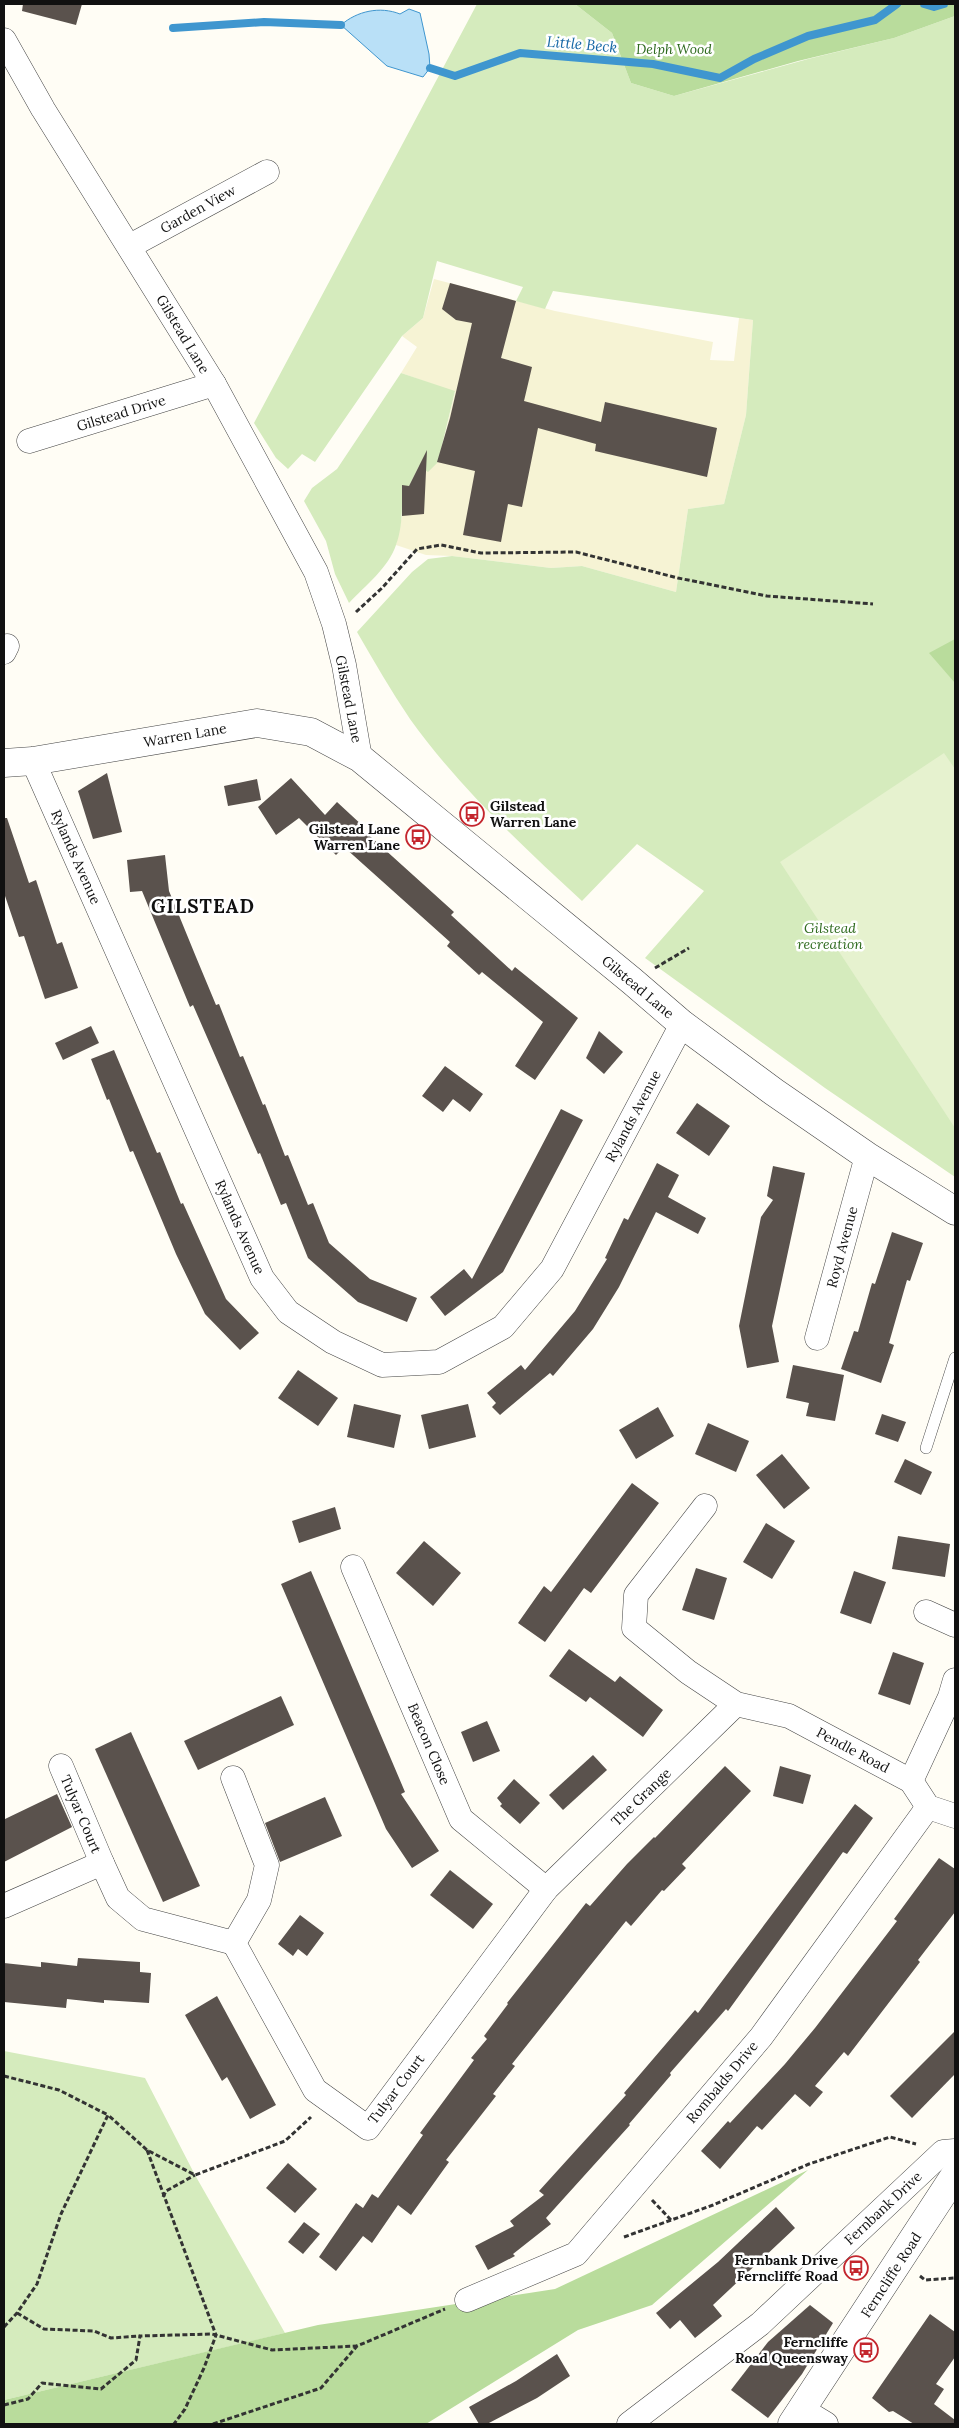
<svg xmlns="http://www.w3.org/2000/svg" width="959" height="2428" viewBox="0 0 959 2428" font-family="Lora,serif">
	<style>
		.farmland { fill: #f6f3d4 }
		.green { fill: #d5ebbd }
		.forest { fill: #b9dc9c }
		.pitch { fill: #e6f2cf }
		.water { fill: #b9e0f7; stroke: #3f96cf }
		.lines { fill: none; stroke-linecap: round; stroke-linejoin: round }
		.stream { stroke: #3f96cf; stroke-width: 8 }
		.building { fill: #5a524d }
		.service-casing { stroke: #444; stroke-width: 12 }
		.minor-casing { stroke: #444; stroke-width: 25 }
		.tertiary-casing { stroke: #444; stroke-width: 29 }
		.path { stroke: #333; stroke-width: 3; stroke-dasharray: 5 2.5; stroke-linecap: butt }
		.service { stroke: #fff; stroke-width: 11 }
		.minor { stroke: #fff; stroke-width: 24 }
		.tertiary { stroke: #fff; stroke-width: 28 }
		.labels { text-anchor: middle; dominant-baseline: central; stroke-width: 5; stroke-linejoin: round; paint-order: stroke }
		.park-label { font-size: 14px; font-style: italic; fill: #2f6b1f; stroke: #fff }
		.street-label { font-size: 14px; fill: #111; stroke: #fff }
		.poi-label { font-size: 14px; font-weight: bold; fill: #111; stroke: #fff; text-anchor: end }
		.water-label { font-size: 15px; font-style: italic; fill: #1768a6; stroke: #fff }
		.district-label { font-size: 19px; font-weight: bold; letter-spacing: 1px; fill: #111; stroke: #fff }
	</style>
	<rect width="100%" height="100%" fill="#fffdf5"/>
	<polygon class="farmland" points="434,279 555,311 713,342 710,360 734,361 739,318 753,320 746,415 724,504 688,509 676,592 582,566 551,568 452,556 426,555 396,545 402,516 402,485 409,486 419,466 443,443 455,392 401,373 417,347 402,336 423,318"/>
	<g class="green">
		<path d="M477 4H575L612 33 631 83 674 96 808 59 894 38 955 16V1177L825 1088 645 958 704 891 637 844 582 901C521 845 458 786 410 719 391 691 374 661 357 632L412 572 428 559 452 556 551 568 582 566 676 592 688 509 724 504 746 415 753 320 553 291 545 309 516 301 523 287 437 261 423 318 402 336 315 462 302 454 288 469 276 458 254 423Z"/>
		<path d="M401 373 455 391 438 462 428 472 419 466 409 486H402C402 505 403 526 396 545 389 567 365 586 349 603L335 574 326 541 304 501 312 488 337 469Z"/>
		<polygon points="4,2051 145,2078 195,2175 285,2333 4,2400"/>
	</g>
	<g class="forest">
		<polygon points="575,4 955,4 955,16 894,38 798,61 674,96 631,83 612,33"/>
		<polygon points="955,639 955,683 929,653"/>
		<polygon points="808,2170 652,2305 578,2330 426,2424 4,2424 4,2400 318,2325 555,2289"/>
	</g>
	<polygon class="pitch" points="944,753 955,769 955,1128 780,862"/>
	<path class="water" d="M409 9 420 13 429 54 430 68 423 77 387 66 341 25C357 11 380 6 400 14Z"/>
	<g class="lines">
		<g class="stream">
			<polyline points="924,4 934,7 944,4"/>
			<polyline points="173,28 264,22 341,25"/>
			<polyline points="430,68 455,76 520,53 653,64 720,78 754,59 808,36 875,20 897,4"/>
		</g>
	</g>
	<g class="building">
		<polygon points="23,4 82,4 76,25 22,11"/>
		<polygon points="450,283 516,301 501,358 532,367 524,401 601,422 605,402 717,428 707,477 595,451 596,444 538,428 522,507 508,504 501,542 463,535 475,471 437,462 450,418 472,323 456,320 442,309"/>
		<polygon points="427,450 424,514 402,516 402,485 409,486"/>
		<polygon points="107,773 122,832 93,839 78,791"/>
		<polygon points="291,778 325,815 337,802 364,827 362,829 454,912 451,915 512,971 515,967 578,1018 535,1080 515,1066 543,1022 482,972 479,975 447,946 450,942 344,847 336,855 299,818 276,835 258,807"/>
		<polygon points="257,779 261,800 228,806 224,786"/>
		<polygon points="4,818 7,818 29,883 36,880 57,944 62,942 78,988 45,999 24,936 19,937 4,893"/>
		<polygon points="165,855 169,891 196,957 216,1005 219,1004 240,1057 243,1056 263,1105 265,1104 285,1156 288,1155 308,1205 313,1203 329,1243 370,1279 417,1298 407,1322 358,1302 308,1258 286,1203 281,1205 260,1153 258,1154 193,1005 190,1007 142,891 130,892 127,860"/>
		<polygon points="91,1026 99,1043 63,1060 55,1043"/>
		<polygon points="599,1031 623,1052 604,1074 586,1058"/>
		<polygon points="114,1050 157,1153 160,1152 181,1204 183,1203 226,1299 259,1333 240,1350 205,1314 176,1254 133,1151 130,1152 109,1099 107,1100 91,1059"/>
		<polygon points="445,1066 483,1094 470,1112 453,1099 443,1112 422,1096"/>
		<polygon points="697,1103 730,1126 709,1156 676,1133"/>
		<polygon points="561,1109 583,1120 503,1272 445,1316 430,1297 464,1269 472,1279"/>
		<polygon points="657,1163 679,1175 668,1197 706,1218 698,1234 656,1212 619,1287 593,1329 553,1376 550,1373 500,1415 492,1407 496,1403 487,1393 521,1365 525,1370 575,1311 607,1259 605,1258 624,1218 628,1220"/>
		<polygon points="773,1166 805,1173 772,1326 779,1362 747,1368 739,1326 761,1217 773,1200 767,1196"/>
		<polygon points="892,1232 923,1243 910,1281 907,1280 889,1343 894,1345 881,1383 841,1369 854,1331 858,1332 872,1283 875,1284"/>
		<polygon points="793,1365 844,1375 835,1421 806,1416 809,1403 786,1398"/>
		<polygon points="298,1370 338,1398 318,1426 278,1398"/>
		<polygon points="354,1404 401,1415 394,1448 347,1437"/>
		<polygon points="468,1404 476,1437 429,1449 421,1415"/>
		<polygon points="658,1407 674,1436 636,1459 619,1430"/>
		<polygon points="882,1414 906,1422 898,1442 875,1434"/>
		<polygon points="708,1423 749,1441 736,1472 695,1454"/>
		<polygon points="782,1454 810,1488 784,1509 756,1475"/>
		<polygon points="905,1459 932,1472 921,1495 894,1482"/>
		<polygon points="632,1483 659,1503 591,1593 584,1588 545,1642 518,1623 544,1586 551,1592"/>
		<polygon points="335,1507 341,1529 299,1543 292,1521"/>
		<polygon points="766,1523 795,1541 772,1579 743,1562"/>
		<polygon points="898,1536 950,1544 945,1577 892,1569"/>
		<polygon points="424,1541 461,1573 433,1606 396,1573"/>
		<polygon points="696,1568 727,1578 714,1620 682,1610"/>
		<polygon points="311,1571 405,1792 401,1794 439,1851 412,1868 386,1829 281,1584"/>
		<polygon points="854,1571 886,1582 871,1624 840,1613"/>
		<polygon points="569,1649 615,1682 620,1676 663,1710 643,1737 590,1697 586,1702 549,1676"/>
		<polygon points="893,1652 924,1663 910,1705 878,1694"/>
		<polygon points="281,1696 294,1725 198,1770 184,1741"/>
		<polygon points="487,1721 500,1751 473,1762 461,1732"/>
		<polygon points="131,1732 200,1886 163,1902 95,1749"/>
		<polygon points="593,1755 607,1770 563,1810 549,1795"/>
		<polygon points="725,1766 751,1791 682,1864 686,1868 664,1891 662,1890 631,1926 626,1921 589,1967 512,2064 515,2066 493,2094 496,2096 446,2160 449,2162 411,2215 398,2205 372,2243 363,2236 336,2271 319,2257 356,2203 363,2208 372,2194 378,2198 423,2135 420,2133 474,2060 471,2058 487,2039 484,2036 508,2004 507,2003 586,1903 590,1906 627,1864 654,1837 655,1838"/>
		<polygon points="780,1766 811,1775 803,1804 773,1796"/>
		<polygon points="514,1779 540,1803 520,1824 500,1806 502,1804 497,1798"/>
		<polygon points="57,1794 72,1827 4,1862 4,1817 5,1819"/>
		<polygon points="325,1797 342,1836 280,1862 265,1823"/>
		<polygon points="855,1804 873,1818 847,1854 843,1852 728,2011 726,2009 670,2073 671,2075 629,2124 630,2125 546,2218 551,2224 513,2254 515,2256 488,2270 475,2246 514,2226 510,2221 544,2195 539,2191 626,2095 624,2093 695,2010 698,2013"/>
		<polygon points="939,1858 955,1869 955,1912 918,1960 920,1962 848,2056 844,2052 815,2086 823,2092 810,2107 795,2094 762,2130 757,2126 720,2169 701,2151 728,2121 730,2123 785,2064 815,2028 897,1921 894,1919"/>
		<polygon points="450,1870 493,1904 473,1929 430,1895"/>
		<polygon points="300,1915 324,1933 307,1956 298,1949 293,1956 278,1944"/>
		<polygon points="78,1958 140,1962 140,1972 151,1973 149,2003 104,2000 104,2003 67,1999 66,2008 4,2002 4,1963 41,1967 41,1962 77,1966"/>
		<polygon points="217,1996 276,2105 250,2119 227,2077 222,2081 185,2015"/>
		<polygon points="955,2031 955,2074 912,2118 890,2096"/>
		<polygon points="288,2163 317,2189 295,2213 266,2188"/>
		<polygon points="776,2207 795,2228 713,2305 722,2316 695,2338 680,2320 670,2329 656,2313 718,2262"/>
		<polygon points="304,2222 320,2234 303,2254 288,2242"/>
		<polygon points="810,2305 833,2323 802,2374 768,2418 731,2390 768,2342"/>
		<polygon points="930,2314 955,2332 955,2357 936,2384 944,2389 934,2404 955,2420 955,2424 914,2424 893,2411 889,2412 872,2398"/>
		<polygon points="557,2354 570,2376 537,2398 487,2424 479,2424 469,2407 516,2381"/>
	</g>
	<g class="lines">
		<g class="service-casing">
			<polyline id="service" points="926,1448 955,1358"/>
		</g>
		<g class="minor-casing">
			<g id="minor">
				<polyline points="4,40 43,109 214,384 316,572 334,624 344,665 360,758"/>
				<polyline points="130,246 267,172"/>
				<polyline points="29,441 214,384"/>
				<polyline points="4,652 7,646"/>
				<polyline points="33,761 262,1278 288,1312 333,1342 382,1365 439,1362 503,1327 552,1269 682,1024"/>
				<polyline points="817,1338 867,1156"/>
				<polyline points="705,1506 636,1595 634,1628 688,1672 736,1704 789,1716 911,1781 928,1807 955,1816"/>
				<polyline points="353,1567 461,1819 546,1889"/>
				<polyline points="926,1612 955,1625"/>
				<polyline points="61,1766 102,1863"/>
				<polyline points="233,1778 267,1865 259,1900 234,1943 315,2090 368,2128 546,1889 736,1704"/>
				<polyline points="911,1781 950,1697 955,1680"/>
				<polyline points="4,1906 102,1863 118,1898 143,1919 234,1943"/>
				<polyline points="467,2300 576,2254 761,2037 928,1807"/>
				<polyline points="803,2410 826,2424"/>
				<polyline points="629,2424 760,2324 943,2152 955,2151"/>
			</g>
		</g>
		<g class="tertiary-casing">
			<g id="tertiary">
				<polyline points="4,763 33,761 257,723 311,732 360,758 632,981 682,1024 774,1092 867,1156 955,1211"/>
				<polyline points="792,2424 955,2175"/>
			</g>
		</g>
		<g class="path">
			<polyline points="356,612 382,588 417,549 441,545 481,553 576,552 678,578 767,596 873,604"/>
			<polyline points="655,968 689,948"/>
			<polyline points="4,2076 59,2090 108,2115"/>
			<polyline points="147,2150 216,2335 204,2368 185,2409 174,2424"/>
			<polyline points="163,2197 166,2191 195,2175"/>
			<polyline points="652,2200 671,2220"/>
			<polyline points="624,2237 713,2205 809,2164 890,2137 916,2144"/>
			<polyline points="920,2276 925,2280 955,2278"/>
			<polyline points="17,2313 44,2329 94,2331 111,2338 140,2336"/>
			<polyline points="4,2327 17,2313 37,2284 61,2214 108,2115 147,2150 195,2175 285,2141 311,2117"/>
			<polyline points="4,2405 28,2399 42,2383 101,2389 136,2360 140,2336 212,2334 272,2350 357,2346"/>
			<polyline points="213,2424 321,2388 357,2346 445,2309"/>
		</g>
		<use href="#service" class="service"/>
		<use href="#minor" class="minor"/>
		<use href="#tertiary" class="tertiary"/>
	</g>
	<defs>
		<g id="bus-ring" transform="scale(1.25)"><circle r="9.5" fill="#fff" stroke="#c4262e" stroke-width="1.5"/><path d="M-5-6H5V4H4V6H2V4H-2V6H-4V4H-5ZM-3.5-4V0h7V-4ZM-3.5 1.2v1.5H-2V1.2ZM2 1.2v1.5H3.5V1.2Z" fill="#c4262e"/></g>
	</defs>
	<g fill-rule="evenodd">
		<use href="#bus-ring" x="472" y="814"/>
		<use href="#bus-ring" x="418" y="837"/>
		<use href="#bus-ring" x="856" y="2268"/>
		<use href="#bus-ring" x="866" y="2350"/>
	</g>
	<g class="labels">
		<g class="park-label">
			<text x="674" y="49">Delph Wood</text>
			<text x="830" y="928">Gilstead<tspan x="830" dy="16">recreation</tspan></text>
		</g>
		<g class="street-label">
			<text transform="translate(198 209) rotate(-29)">Garden View</text>
			<text transform="translate(183 334) rotate(59)">Gilstead Lane</text>
			<text transform="translate(121 413) rotate(-17)">Gilstead Drive</text>
			<text transform="translate(349 699) rotate(79)">Gilstead Lane</text>
			<text transform="translate(185 735) rotate(-10)">Warren Lane</text>
			<text transform="translate(76 857) rotate(66)">Rylands Avenue</text>
			<text transform="translate(638 987) rotate(40)">Gilstead Lane</text>
			<text transform="translate(633 1116) rotate(-62)">Rylands Avenue</text>
			<text transform="translate(240 1227) rotate(66)">Rylands Avenue</text>
			<text transform="translate(842 1247) rotate(-75)">Royd Avenue</text>
			<text transform="translate(429 1744) rotate(67)">Beacon Close</text>
			<text transform="translate(853 1750) rotate(28)">Pendle Road</text>
			<text transform="translate(641 1797) rotate(-44)">The Grange</text>
			<text transform="translate(81 1814) rotate(67)">Tulyar Court</text>
			<text transform="translate(722 2082) rotate(-50)">Rombalds Drive</text>
			<text transform="translate(396 2089) rotate(-53)">Tulyar Court</text>
			<text transform="translate(883 2208) rotate(-43)">Fernbank Drive</text>
			<text transform="translate(891 2275) rotate(-57)">Ferncliffe Road</text>
		</g>
		<g class="poi-label">
			<text x="490" y="806" text-anchor="start">Gilstead<tspan x="490" dy="16">Warren Lane</tspan></text>
			<text x="400" y="829">Gilstead Lane<tspan x="400" dy="16">Warren Lane</tspan></text>
			<text x="838" y="2260">Fernbank Drive<tspan x="838" dy="16">Ferncliffe Road</tspan></text>
			<text x="848" y="2342">Ferncliffe<tspan x="848" dy="16">Road Queensway</tspan></text>
		</g>
		<g class="water-label">
			<text transform="translate(582 44) rotate(5)">Little Beck</text>
		</g>
		<g class="district-label">
			<text x="203" y="906">GILSTEAD</text>
		</g>
	</g>
	<rect width="959" height="2428" fill="none" stroke="#111111" stroke-width="10"/>
</svg>
